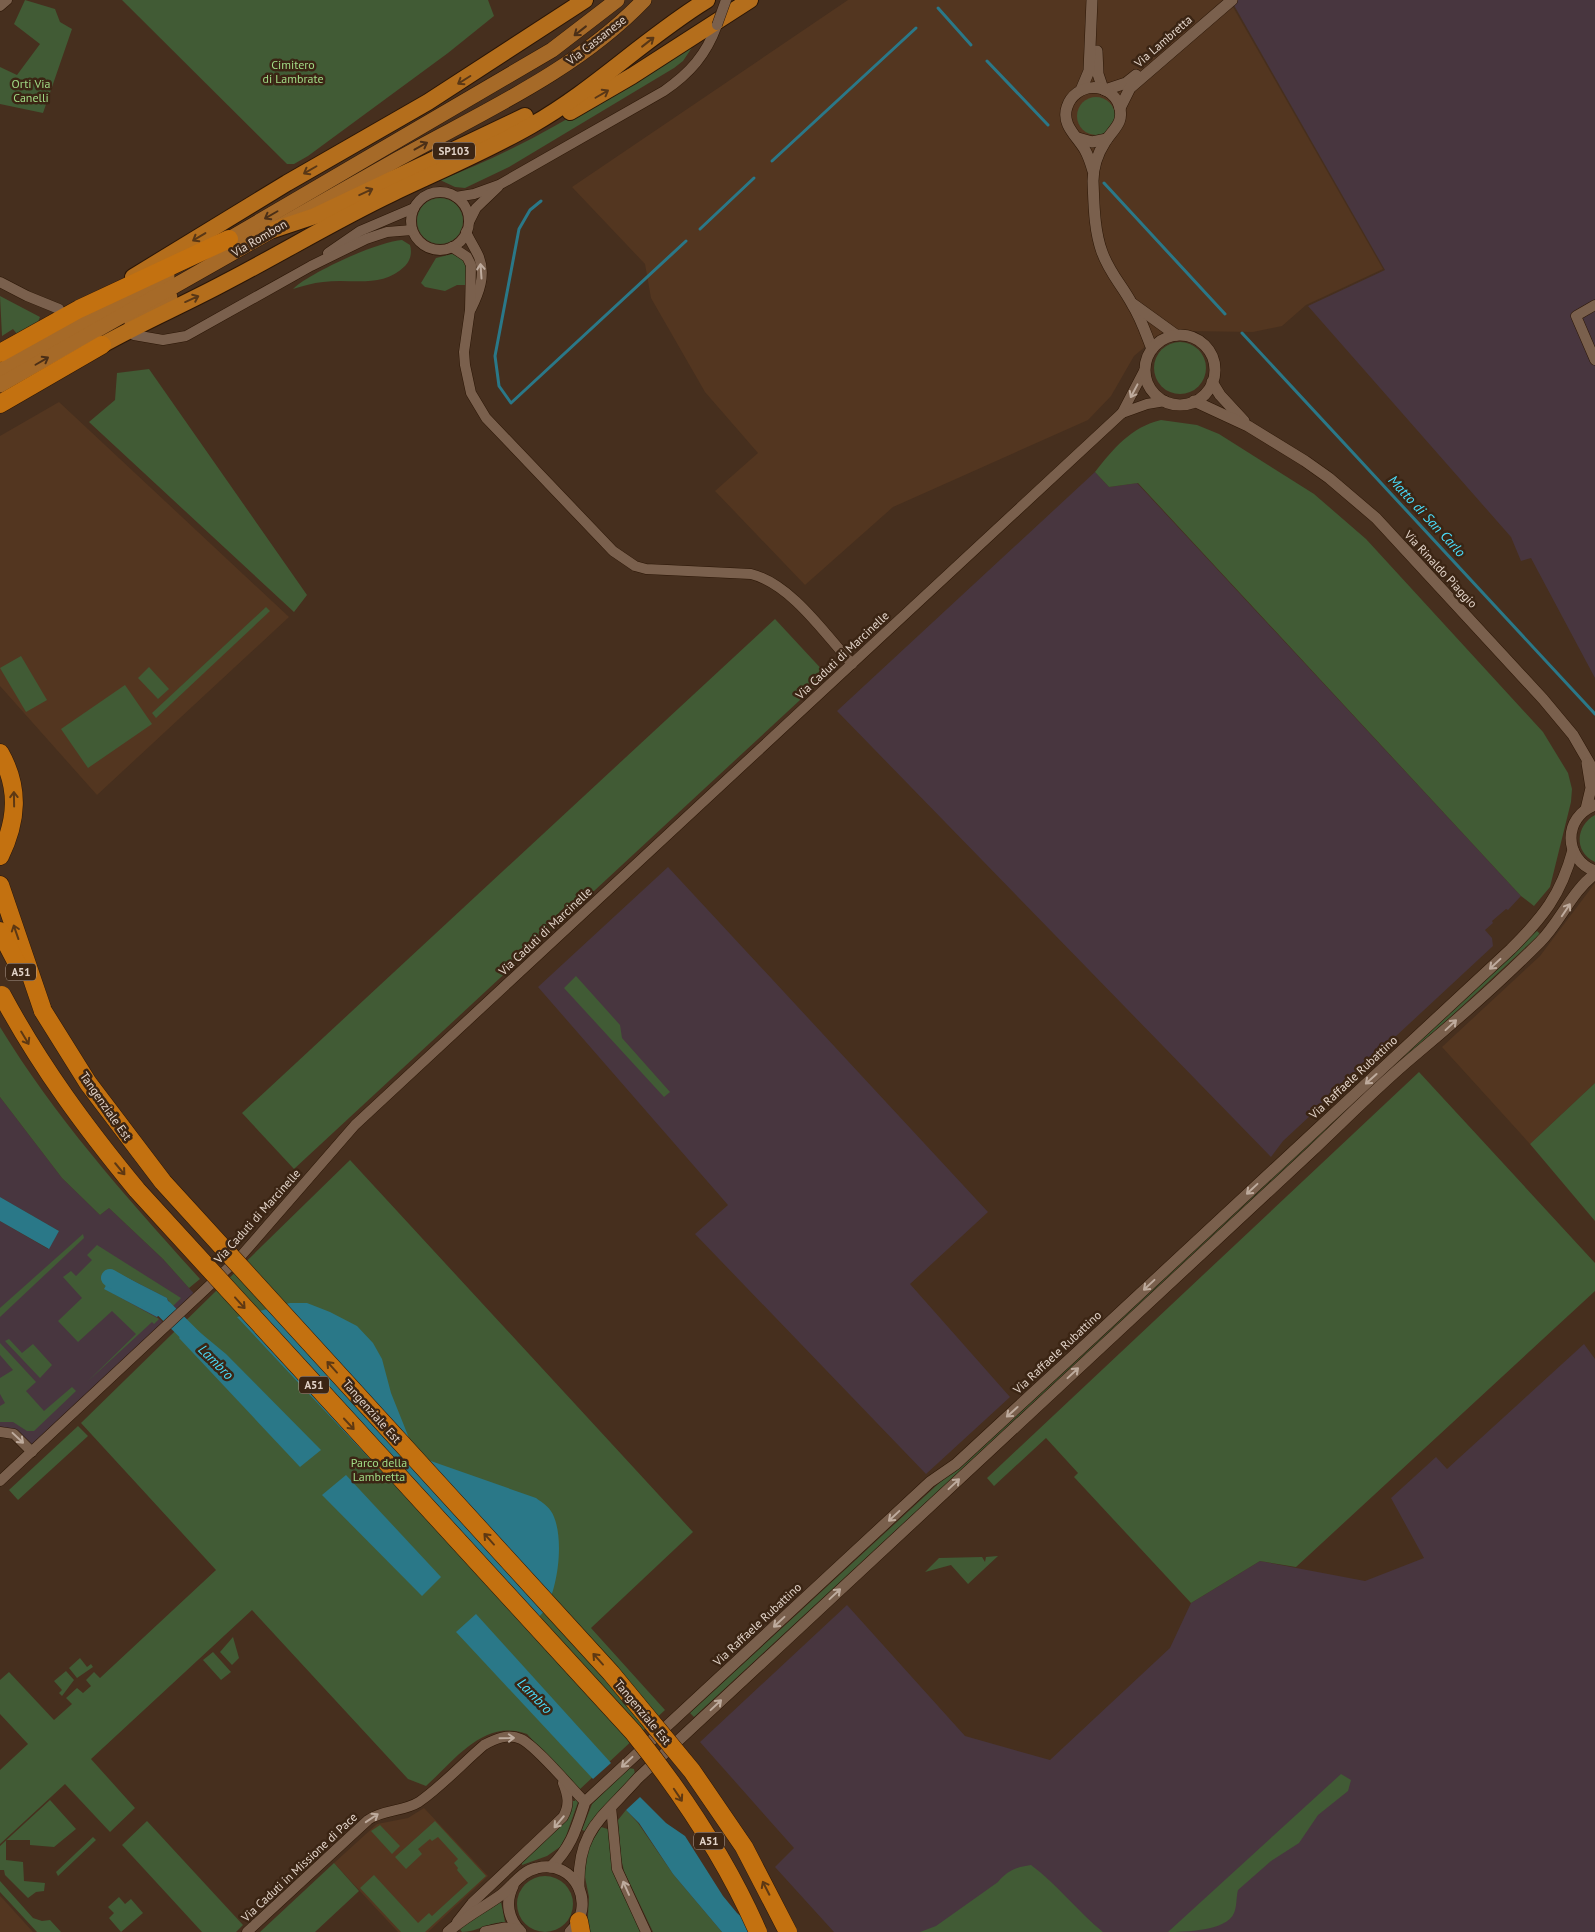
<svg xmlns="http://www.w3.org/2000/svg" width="1595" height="1932" viewBox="0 0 1595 1932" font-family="'PT Sans',sans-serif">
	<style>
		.built { fill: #533620 }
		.industrial { fill: #48363f }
		.green { fill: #415b35 }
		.water { fill: #2a7888 }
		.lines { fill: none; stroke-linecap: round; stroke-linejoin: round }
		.stream { stroke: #2a7888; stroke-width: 3 }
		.river { stroke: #2a7888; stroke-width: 18 }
		.minor-casing { stroke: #2b1606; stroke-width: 11 }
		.tertiary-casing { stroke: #2b1606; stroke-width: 12 }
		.primary-casing { stroke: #2b1606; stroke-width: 16 }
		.trunk-casing { stroke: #2b1606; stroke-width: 18 }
		.motorway-casing { stroke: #2b1606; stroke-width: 19 }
		.minor { stroke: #7a604d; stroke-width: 10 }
		.tertiary { stroke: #7a604d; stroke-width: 11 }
		.primary { stroke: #a66a28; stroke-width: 15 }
		.trunk { stroke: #b46e1c; stroke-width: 16 }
		.motorway { stroke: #c37110; stroke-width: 18 }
		.minor-bridge-casing { stroke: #2b1606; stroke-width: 11; stroke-linecap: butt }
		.motorway-bridge-casing { stroke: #2b1606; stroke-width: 19; stroke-linecap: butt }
		.minor-bridge { stroke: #7a604d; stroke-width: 10 }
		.motorway-bridge { stroke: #c37110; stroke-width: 18 }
		.oneway { stroke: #4b2f17 }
		.oneway2 { stroke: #593716 }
		.oneway3 { stroke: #beab9d }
		.oneway4 { stroke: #5d3813 }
		.labels { text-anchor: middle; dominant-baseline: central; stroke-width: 5; stroke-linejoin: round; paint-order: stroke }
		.shield { fill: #3b2514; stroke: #b09f92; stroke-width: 1 }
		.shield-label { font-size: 11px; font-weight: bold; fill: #e2d3c8 }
		.street-label { font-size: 12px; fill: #e2d3c8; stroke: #3b2514 }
		.park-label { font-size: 12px; fill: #a1db86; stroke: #3b2514 }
		.water-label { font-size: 14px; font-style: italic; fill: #49dcfa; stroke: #3b2514 }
	</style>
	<rect width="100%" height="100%" fill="#462f1e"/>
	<g class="built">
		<polygon points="848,0 1229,0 1383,269 1306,305 1282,326 1253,332 1187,331 1159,335 1134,356 1111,396 1088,420 893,507 805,585 715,491 758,453 705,392 651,298 645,264 572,187"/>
		<polygon points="59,402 289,617 97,795 0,686 0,436"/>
		<polygon points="1595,883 1595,1083 1530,1144 1442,1047 1540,956"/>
		<polygon points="424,1808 488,1876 428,1932 398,1932 334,1863 377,1824 408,1818"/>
		<polygon points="0,1896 4,1900 33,1932 0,1932"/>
	</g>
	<g class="industrial">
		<polygon points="1231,0 1595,0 1595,678 1531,558 1521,561 1511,537 1308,306 1385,270"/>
		<polygon points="1095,472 1109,487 1137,483 1521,896 1508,910 1506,909 1492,921 1493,923 1485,930 1492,938 1493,946 1283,1141 1271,1157 837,711"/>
		<polygon points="668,867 988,1212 910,1284 1010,1397 926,1474 695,1234 728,1205 538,987"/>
		<polygon points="0,1097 62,1178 100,1215 109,1208 163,1259 198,1298 180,1314 169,1304 167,1298 157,1317 168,1327 32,1452 14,1434 0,1432 0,1221 48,1249 59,1231 0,1197"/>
		<polygon points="1584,1344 1595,1359 1595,1932 834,1932 775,1867 794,1848 700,1742 847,1605 965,1736 1050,1760 1170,1648 1191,1603 1260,1561 1365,1581 1424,1558 1391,1498 1436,1457 1447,1469"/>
	</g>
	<g class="green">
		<polygon points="25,0 55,9 60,22 72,29 43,113 0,104 0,67 17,75 40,44 14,24"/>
		<polygon points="122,0 488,0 494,16 448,53 308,156 294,164 287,164"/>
		<path d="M697 40 683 61 674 68 509 167 465 188 455 187 440 180C532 146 614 91 697 40Z"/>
		<circle cx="1096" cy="116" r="19"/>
		<circle cx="440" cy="221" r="23"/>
		<path d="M402 240 410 245C412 252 411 260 405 266 382 289 352 278 323 282 313 283 303 286 293 289 309 273 379 241 402 240Z"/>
		<path d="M452 254C469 260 467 269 466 285H457L445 291 425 287 421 283 436 258Z"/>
		<polygon points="0,296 40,317 37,324 17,334 13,329 2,336"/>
		<circle cx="1180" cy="368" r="26"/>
		<polygon points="149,369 307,595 294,612 89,422 115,400 117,373"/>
		<path d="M1161 420 1197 425 1219 434 1314 494 1366 539 1543 732 1568 773 1572 789 1571 802 1550 887 1534 906 1521 896 1138 483 1109 487 1095 472C1113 449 1131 427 1161 420Z"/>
		<polygon points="266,607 270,611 156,718 152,713"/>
		<polygon points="775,619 827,675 294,1169 242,1113"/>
		<polygon points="21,656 47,700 26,712 0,668"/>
		<polygon points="149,667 169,689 158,699 138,678"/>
		<polygon points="125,685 152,724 88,768 61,729"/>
		<path d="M1595 815V862C1573 852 1576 825 1595 815Z"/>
		<polygon points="1537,931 1540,934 694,1717 690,1713"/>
		<polygon points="576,976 620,1025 622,1038 670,1092 664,1097 564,988"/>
		<path d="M0 1027C56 1119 128 1199 200 1279L189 1288 163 1259 109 1208 100 1215 62 1178 0 1097Z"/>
		<polygon points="1419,1072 1595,1263 1595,1291 1296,1567 1260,1561 1191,1603 1074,1477 1078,1473 1046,1438 994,1486 987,1478"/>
		<polygon points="1595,1083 1595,1221 1530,1144"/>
		<path d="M350 1160 693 1532 591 1628 665 1710 579 1790 527 1734C484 1718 455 1760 426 1786L408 1779 252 1610 91 1759 135 1808 110 1832 65 1784 0 1844V1770L28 1744 0 1714V1680L9 1672 54 1720 72 1704 66 1698 77 1688 83 1693 91 1686 86 1680 94 1672 100 1678 216 1570 81 1423Z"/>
		<polygon points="83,1234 84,1238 0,1317 0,1308"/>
		<polygon points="97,1245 181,1298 172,1307 167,1298 114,1271 105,1289 159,1319 154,1324 152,1322 87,1382 136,1334 112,1311 78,1342 58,1321 82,1298 63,1277 71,1271 76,1276 92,1260 87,1255"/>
		<polygon points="9,1339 22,1353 33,1344 52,1365 40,1378 5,1341"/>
		<polygon points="0,1343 36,1382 26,1391 44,1411 72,1387 76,1391 34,1431 27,1431 13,1422 0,1422 0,1406 5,1403 0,1394 0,1378 13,1370 0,1355"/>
		<polygon points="78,1426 88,1436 18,1500 9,1490"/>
		<polygon points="998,1556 968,1584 951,1565 925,1572 939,1558 982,1557 985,1562 986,1557"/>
		<polygon points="233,1637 239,1658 232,1665 220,1652"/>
		<polygon points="213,1652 231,1672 221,1680 203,1660"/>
		<polygon points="80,1658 87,1667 91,1664 93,1667 77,1678 69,1668"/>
		<polygon points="66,1671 74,1680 62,1696 59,1693 62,1690 54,1681"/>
		<polygon points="629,1768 634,1769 635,1774 585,1831 582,1830 592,1804"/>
		<path d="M1341 1774 1351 1780 1348 1791 1318 1815 1299 1843 1271 1861 1238 1890C1236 1897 1237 1907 1234 1913 1227 1931 1184 1932 1168 1932Z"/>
		<polygon points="574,1794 578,1802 566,1836 560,1847 547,1856 522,1865 522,1863 564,1823 571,1801 575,1801"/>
		<polygon points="50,1800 76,1829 54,1847 30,1845 30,1840 6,1840 6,1860 23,1862 24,1881 45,1883 44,1891 36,1892 28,1898 5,1875 4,1870 0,1870 0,1846"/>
		<polygon points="626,1810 638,1823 673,1874 722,1932 653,1932 624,1871 621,1858 618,1820"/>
		<polygon points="147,1821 243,1925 236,1932 202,1932 122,1845"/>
		<polygon points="435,1821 486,1876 425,1932 401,1932 360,1888 374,1875 418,1923 429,1913 432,1916 468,1883 457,1870 458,1868 454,1863 458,1859 438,1837 432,1841 430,1839 418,1849 422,1854 406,1869 395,1857"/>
		<polygon points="380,1825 400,1846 392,1854 371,1831"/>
		<polygon points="601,1827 611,1830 611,1844 642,1932 587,1932 589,1897 584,1872 587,1850"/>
		<polygon points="93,1837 96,1840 58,1876 56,1872"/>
		<polygon points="334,1863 359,1891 315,1932 260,1932"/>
		<path d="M1031 1865C1058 1885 1077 1911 1103 1932H920L936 1926 998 1882C1007 1871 1016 1867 1031 1865Z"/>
		<circle cx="545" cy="1904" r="28"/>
		<polygon points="0,1881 33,1918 42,1921 50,1920 61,1932 37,1932 0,1892"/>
		<polygon points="119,1897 125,1904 131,1899 143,1913 121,1932 109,1918 114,1913 108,1907"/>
		<path d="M501 1902 505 1922C489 1922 477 1932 462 1932L459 1928Z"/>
	</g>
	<g class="water">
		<polygon points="0,1197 59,1231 49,1249 0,1221"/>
		<polygon points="114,1271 167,1298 169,1304 157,1317 104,1289"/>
		<path d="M290 1303H307L330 1312 357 1326 373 1343 382 1359 391 1393 411 1443 428 1460 536 1498C543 1503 551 1508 554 1517 564 1541 558 1590 544 1611 540 1617 533 1622 528 1628L237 1317Z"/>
		<polygon points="191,1325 226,1354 321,1450 300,1467 179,1338"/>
		<polygon points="346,1475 441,1577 422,1596 322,1495"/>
		<polygon points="476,1614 611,1763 593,1779 456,1632"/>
		<polygon points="640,1797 666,1823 685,1836 723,1896 737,1913 758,1932 722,1932 673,1874 639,1823 626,1810"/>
	</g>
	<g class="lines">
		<g class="stream">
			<polyline points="938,8 971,45"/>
			<polyline points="987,61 1048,125"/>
			<polyline points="772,161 916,28"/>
			<polyline points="1104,183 1225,314"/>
			<polyline points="541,201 530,210 519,229 495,356 499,386 511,403 686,241"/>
			<polyline points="700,229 754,178"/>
			<polyline points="1242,333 1595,714"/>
		</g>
		<polyline class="river" points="110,1278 164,1309 203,1348"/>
		<g class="minor-casing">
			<g id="minor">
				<polyline points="0,6 7,0"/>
				<circle cx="440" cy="221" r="29"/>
				<path d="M456 197 474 194 499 185 664 91C690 73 706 55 717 25"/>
				<polyline points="469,222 476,208 498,187"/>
				<path d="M466 232C470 241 475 248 479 257 486 275 479 293 471 309"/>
				<path d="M452 247 467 257 471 265 470 310 464 352 465 365 471 393 486 418 613 551 635 566 646 569 751 574C791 584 825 634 852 664"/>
				<polyline points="328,253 360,231 414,208"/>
				<polyline points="0,282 27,296 59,309"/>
				<polyline points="1595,305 1576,316 1595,360"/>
				<polyline points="134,335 163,340 186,336 311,266 366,239 387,232 412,230"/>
				<polyline points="1122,413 1147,404 1165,401"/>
				<polyline points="0,1432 14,1434 32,1452"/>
				<polyline points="0,1481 241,1256 355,1125 1122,413 1145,369"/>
				<polyline points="611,1807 617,1869 646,1932"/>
				<path d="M457 1922 472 1903 563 1817C570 1805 568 1795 563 1783"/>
				<path d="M247 1932 368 1820C384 1809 403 1812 419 1802 442 1786 463 1763 484 1745 495 1739 508 1733 521 1739 536 1746 571 1788 585 1802"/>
			</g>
		</g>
		<g class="tertiary-casing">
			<g id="tertiary">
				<polyline points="1097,51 1098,74 1103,89"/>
				<polyline points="1081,90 1089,71 1092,0"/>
				<polyline points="1105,90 1126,83 1136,75"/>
				<polyline points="1120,108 1130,88 1232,0"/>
				<polyline points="1078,138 1092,142 1107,139"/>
				<path d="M1093 171C1091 164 1089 157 1085 150 1077 136 1061 125 1067 107 1075 82 1110 81 1119 105 1125 123 1113 129 1105 142 1098 153 1093 167 1093 181 1094 204 1094 230 1102 252 1110 274 1122 285 1132 304 1141 318 1146 334 1152 349"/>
				<polyline points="1133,304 1176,335"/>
				<circle cx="1180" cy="370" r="35"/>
				<polyline points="1212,382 1220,395 1244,421"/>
				<polyline points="1194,401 1248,426 1305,461 1329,478 1376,518 1543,699 1573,735 1595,773"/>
				<path d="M1595 805C1563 817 1563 859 1595 871"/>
				<polyline points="1586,809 1591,788 1587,763"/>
				<path d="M551 1867C572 1846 576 1829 585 1802L930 1482 956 1464 1074 1355 1511 949C1543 917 1561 895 1573 850"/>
				<path d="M513 1886C505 1902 508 1919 521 1932"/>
				<path d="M579 1888C577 1829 603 1818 638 1778L1311 1152C1345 1120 1378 1086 1414 1056 1457 1020 1500 982 1540 942 1560 922 1572 891 1595 874"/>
				<path d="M448 1932C464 1917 483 1908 501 1895 513 1886 521 1871 537 1868 576 1859 597 1906 570 1932"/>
				<polyline points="485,1932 505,1928 519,1930"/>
			</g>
		</g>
		<g class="primary-casing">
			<g id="primary">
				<polyline points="219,245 552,50 617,0"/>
				<polyline points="132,324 170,297"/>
				<polyline points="0,371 167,276"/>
				<path d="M0 385C132 309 265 234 398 159 482 112 576 71 644 0"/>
			</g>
		</g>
		<g class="trunk-casing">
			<g id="trunk">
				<polyline points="570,112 632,76 750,0"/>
				<polyline points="273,230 315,216 525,116"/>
				<polyline points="133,277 287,183 428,102 585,0"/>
				<path d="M102 345C143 322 185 304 226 282 282 253 336 220 393 193 439 171 487 151 532 125 594 90 645 38 707 0"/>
			</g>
		</g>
		<g class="motorway-casing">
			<g id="motorway">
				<polyline points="0,353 79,309 229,239"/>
				<polyline points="0,404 102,345"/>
				<path d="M0 753C20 788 17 821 0 856"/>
				<polyline points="0,885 43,1011"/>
				<polyline points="0,931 21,971"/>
				<polyline points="579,1921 581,1932"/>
			</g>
		</g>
		<use href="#minor" class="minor"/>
		<use href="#tertiary" class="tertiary"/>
		<use href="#primary" class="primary"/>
		<use href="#trunk" class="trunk"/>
		<use href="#motorway" class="motorway"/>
		<g class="minor-bridge-casing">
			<polyline id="minor-bridge" points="717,25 726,0"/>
		</g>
		<g class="motorway-bridge-casing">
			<g id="motorway-bridge">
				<path d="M2 995C40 1066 86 1128 137 1190L633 1732C681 1792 727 1861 758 1932"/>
				<polyline points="43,1011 88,1083 163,1182 611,1673 692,1771 744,1847 788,1932"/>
			</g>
		</g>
		<use href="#minor-bridge" class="minor-bridge"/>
		<use href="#motorway-bridge" class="motorway-bridge"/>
	</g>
	<defs><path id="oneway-shaft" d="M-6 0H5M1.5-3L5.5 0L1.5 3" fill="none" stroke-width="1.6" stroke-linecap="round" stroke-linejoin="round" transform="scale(1.25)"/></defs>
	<g class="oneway">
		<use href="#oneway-shaft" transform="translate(580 31) rotate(142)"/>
		<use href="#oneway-shaft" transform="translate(421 146) rotate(-29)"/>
		<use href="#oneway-shaft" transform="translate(271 215) rotate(150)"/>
		<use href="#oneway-shaft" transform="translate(42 361) rotate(-30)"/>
	</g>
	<g class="oneway2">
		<use href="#oneway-shaft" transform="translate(648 42) rotate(-38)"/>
		<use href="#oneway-shaft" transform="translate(464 80) rotate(148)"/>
		<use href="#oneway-shaft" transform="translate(602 94) rotate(-30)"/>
		<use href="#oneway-shaft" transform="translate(310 170) rotate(150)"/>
		<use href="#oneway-shaft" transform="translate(366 192) rotate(-25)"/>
		<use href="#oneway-shaft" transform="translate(199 237) rotate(149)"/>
		<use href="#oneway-shaft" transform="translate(192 299) rotate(-24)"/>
	</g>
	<g class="oneway3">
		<use href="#oneway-shaft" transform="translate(481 271) rotate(-94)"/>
		<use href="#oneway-shaft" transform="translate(1134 391) rotate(118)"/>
		<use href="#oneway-shaft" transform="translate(1566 910) rotate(-56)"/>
		<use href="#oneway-shaft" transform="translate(1495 964) rotate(137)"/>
		<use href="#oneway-shaft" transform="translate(1451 1025) rotate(-43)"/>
		<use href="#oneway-shaft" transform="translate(1371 1079) rotate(138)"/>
		<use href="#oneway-shaft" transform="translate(1252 1189) rotate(137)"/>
		<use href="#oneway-shaft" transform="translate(1149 1285) rotate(137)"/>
		<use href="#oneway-shaft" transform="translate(1073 1373) rotate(-43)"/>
		<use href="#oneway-shaft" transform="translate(1012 1412) rotate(138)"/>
		<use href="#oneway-shaft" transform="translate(18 1438) rotate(43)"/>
		<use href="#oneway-shaft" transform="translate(954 1484) rotate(-43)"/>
		<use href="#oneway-shaft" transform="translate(894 1516) rotate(137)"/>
		<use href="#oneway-shaft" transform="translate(835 1594) rotate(-43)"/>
		<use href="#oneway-shaft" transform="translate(779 1622) rotate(137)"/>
		<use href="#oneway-shaft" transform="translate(716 1705) rotate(-43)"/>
		<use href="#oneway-shaft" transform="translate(507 1738) rotate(-1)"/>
		<use href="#oneway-shaft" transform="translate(627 1762) rotate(137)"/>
		<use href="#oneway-shaft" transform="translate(372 1818) rotate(-34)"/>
		<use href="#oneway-shaft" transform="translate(559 1822) rotate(130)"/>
		<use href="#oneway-shaft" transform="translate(626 1888) rotate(-114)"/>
	</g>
	<g class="oneway4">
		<use href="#oneway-shaft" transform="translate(14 799) rotate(-91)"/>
		<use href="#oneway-shaft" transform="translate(16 932) rotate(-109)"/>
		<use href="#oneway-shaft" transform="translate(25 1038) rotate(59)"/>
		<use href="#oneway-shaft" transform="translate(120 1169) rotate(50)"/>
		<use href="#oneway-shaft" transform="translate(240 1303) rotate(48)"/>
		<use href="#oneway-shaft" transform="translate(332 1367) rotate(-132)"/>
		<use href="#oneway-shaft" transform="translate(349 1424) rotate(47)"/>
		<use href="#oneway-shaft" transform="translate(489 1539) rotate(-132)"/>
		<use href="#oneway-shaft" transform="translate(598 1659) rotate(-132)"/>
		<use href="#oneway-shaft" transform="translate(678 1795) rotate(56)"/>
		<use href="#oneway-shaft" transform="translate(766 1888) rotate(-117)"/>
	</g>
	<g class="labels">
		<g class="shield">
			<rect x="433" y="142.5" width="42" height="17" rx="4"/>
			<rect x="6" y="963.5" width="30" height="17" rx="4"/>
			<rect x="299" y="1376.5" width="30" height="17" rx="4"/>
			<rect x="694" y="1832.5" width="30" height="17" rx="4"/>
		</g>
		<g class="shield-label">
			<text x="454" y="151">SP103</text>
			<text x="21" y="972">A51</text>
			<text x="314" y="1385">A51</text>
			<text x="709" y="1841">A51</text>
		</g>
		<g class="street-label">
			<text transform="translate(596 40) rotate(-38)">Via Cassanese</text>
			<text transform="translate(1163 41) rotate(-41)">Via Lambretta</text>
			<text transform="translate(259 238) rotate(-30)">Via Rombon</text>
			<text transform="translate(1441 569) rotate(47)">Via Rinaldo Piaggio</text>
			<text transform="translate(842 655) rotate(-43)">Via Caduti di Marcinelle</text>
			<text transform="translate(545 931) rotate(-43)">Via Caduti di Marcinelle</text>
			<text transform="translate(1353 1077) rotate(-43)">Via Raffaele Rubattino</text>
			<text transform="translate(106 1106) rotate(55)">Tangenziale Est</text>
			<text transform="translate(257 1216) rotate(-48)">Via Caduti di Marcinelle</text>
			<text transform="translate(1057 1352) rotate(-43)">Via Raffaele Rubattino</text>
			<text transform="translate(372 1411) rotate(48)">Tangenziale Est</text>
			<text transform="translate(757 1624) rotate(-43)">Via Raffaele Rubattino</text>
			<text transform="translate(643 1712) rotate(50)">Tangenziale Est</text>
			<text transform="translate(299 1867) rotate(-43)">Via Caduti in Missione di Pace</text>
		</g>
		<g class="park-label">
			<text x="293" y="64">Cimitero<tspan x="293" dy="14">di Lambrate</tspan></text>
			<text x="31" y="83">Orti Via<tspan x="31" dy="14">Canelli</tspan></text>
			<text x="379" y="1462">Parco della<tspan x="379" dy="14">Lambretta</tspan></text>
		</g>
		<g class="water-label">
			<text transform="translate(1427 516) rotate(47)">Matto di San Carlo</text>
			<text transform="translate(216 1362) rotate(45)">Lambro</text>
			<text transform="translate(535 1696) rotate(46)">Lambro</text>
		</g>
	</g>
</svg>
